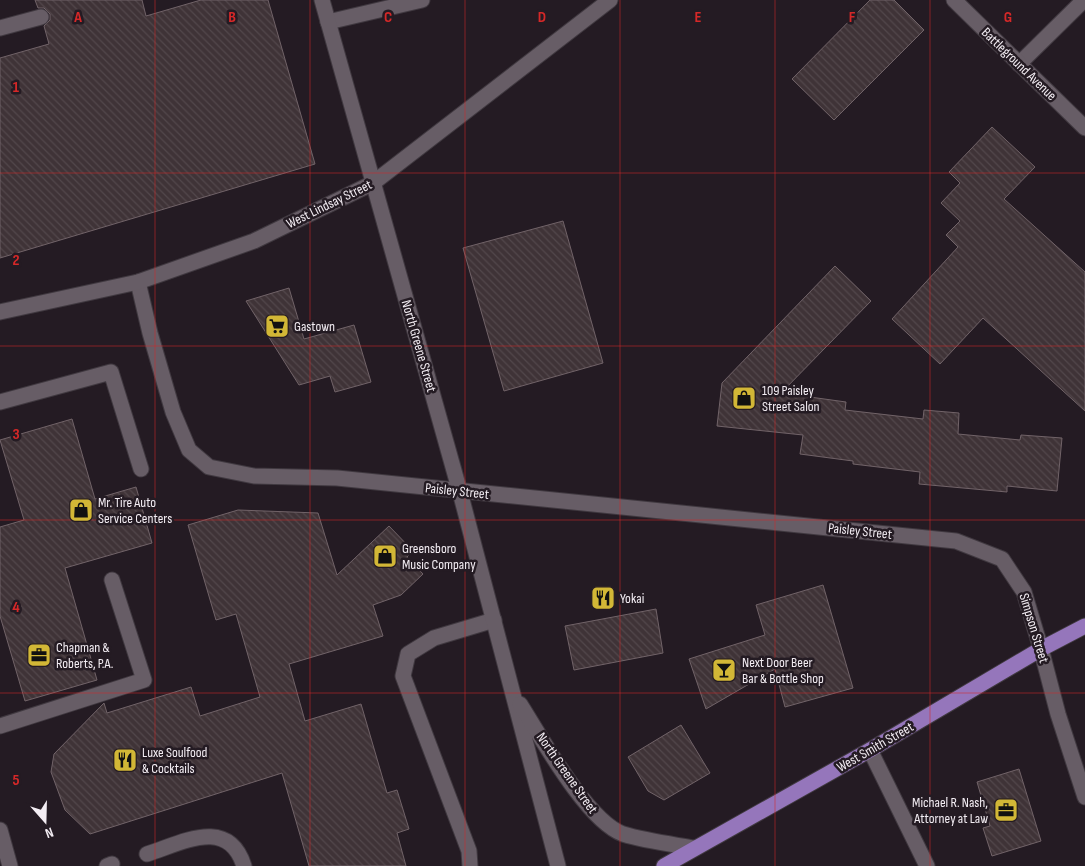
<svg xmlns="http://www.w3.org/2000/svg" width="1085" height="866" viewBox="0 0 1085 866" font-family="'Sofia Sans Condensed',sans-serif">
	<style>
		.building { fill: url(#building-back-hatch); stroke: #716368 }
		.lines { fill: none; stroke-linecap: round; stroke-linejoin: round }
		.lane-casing { stroke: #403940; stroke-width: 17 }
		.street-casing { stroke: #403940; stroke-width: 17 }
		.secondary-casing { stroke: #403940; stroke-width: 17 }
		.primary-casing { stroke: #403940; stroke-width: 17 }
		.lane { stroke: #675d66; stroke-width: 15 }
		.street { stroke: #675d66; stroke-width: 15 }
		.secondary { stroke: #675d66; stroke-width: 15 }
		.primary { stroke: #9576bb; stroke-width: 15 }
		.grid { fill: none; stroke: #d62828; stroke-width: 1; stroke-opacity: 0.55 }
		.labels { text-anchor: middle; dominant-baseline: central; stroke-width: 5; stroke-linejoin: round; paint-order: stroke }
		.street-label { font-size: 14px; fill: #f3edf3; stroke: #241b23 }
		.poi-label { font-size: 14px; fill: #f3edf3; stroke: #241b23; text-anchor: start }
		.grid-label { font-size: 16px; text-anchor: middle; font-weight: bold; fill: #d62828; stroke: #241b23; stroke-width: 5; stroke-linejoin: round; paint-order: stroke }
	</style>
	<defs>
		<pattern id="building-back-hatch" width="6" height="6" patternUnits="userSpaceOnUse" patternTransform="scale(1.25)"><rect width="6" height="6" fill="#3f3337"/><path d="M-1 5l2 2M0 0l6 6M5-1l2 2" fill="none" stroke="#52474b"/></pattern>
	</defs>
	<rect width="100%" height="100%" fill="#241b23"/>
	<g class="building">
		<polygon points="35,0 142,0 146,16 201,0 268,0 315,164 0,258 0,58 49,44 44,26 50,20 50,14 44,8 38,8"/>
		<polygon points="870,0 894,0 924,30 834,120 792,79"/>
		<polygon points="992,127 1035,167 1004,199 1085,272 1085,411 983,318 940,364 892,319 958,247 946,235 960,221 941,203 960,183 949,172"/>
		<polygon points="563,221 603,363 504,391 463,248"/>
		<polygon points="835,266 871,301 781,393 846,402 845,410 923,419 924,410 959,413 958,434 1020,440 1021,435 1062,438 1057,491 1007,486 1007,492 919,484 920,472 853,464 853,461 800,454 803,435 717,426 722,383"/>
		<polygon points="289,288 304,339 354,325 371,382 335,392 330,376 299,385 246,301"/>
		<polygon points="72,419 95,499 136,487 152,543 65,568 97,680 25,701 0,616 0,527 24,520 0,440"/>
		<polygon points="238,510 318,513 337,575 389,526 413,551 407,557 423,574 401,595 373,605 383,636 289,664 305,721 361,704 387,793 397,790 409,829 397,833 406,866 309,866 282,773 90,834 65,810 51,772 54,754 104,703 107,713 191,687 200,716 260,697 236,614 216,620 188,525"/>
		<polygon points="823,585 853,688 785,707 775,669 706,709 689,659 765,635 756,605"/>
		<polygon points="656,609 663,653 574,670 565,626"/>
		<polygon points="681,725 710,773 664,800 648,791 628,757"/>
		<polygon points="1019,769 1041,841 992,856 983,828 990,826 977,782"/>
	</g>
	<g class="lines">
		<g class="lane-casing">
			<g id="lane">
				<polyline points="328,22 422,0"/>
				<polyline points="0,28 41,17"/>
				<polyline points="1019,64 1084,0"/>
				<polyline points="0,402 111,372 141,469"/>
				<polyline points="0,726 144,680 112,580"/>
				<polyline points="870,750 927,866"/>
				<path d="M147 854C182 843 228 816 244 866"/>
				<polyline points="107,866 112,864"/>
				<polyline points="470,866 469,851 403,676 408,654 434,638 494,620"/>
			</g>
		</g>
		<g class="street-casing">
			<g id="street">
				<polyline points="954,0 1085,128"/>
				<polyline points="138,282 150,333 173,412 189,450 209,467 254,476 337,478 956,541 1002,559 1024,592 1041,649 1058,714 1085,797"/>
			</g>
		</g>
		<g class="secondary-casing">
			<g id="secondary">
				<polyline points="322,0 460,492 558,866"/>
				<polyline points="0,312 138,282 254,241 373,183 610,0"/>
				<path d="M520 704C541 737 587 821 623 834 646 841 671 844 694 848"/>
				<polyline points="0,830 10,866"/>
			</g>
		</g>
		<g class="primary-casing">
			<polyline id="primary" points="664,866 870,750 1041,649 1085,626"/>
		</g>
		<use href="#lane" class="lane"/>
		<use href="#street" class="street"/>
		<use href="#secondary" class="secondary"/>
		<use href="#primary" class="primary"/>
	</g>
	<path class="grid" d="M155 0V866M310 0V866M465 0V866M620 0V866M775 0V866M930 0V866M0 173H1085M0 346H1085M0 520H1085M0 693H1085"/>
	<defs>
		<g id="supermarket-square" transform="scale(1.25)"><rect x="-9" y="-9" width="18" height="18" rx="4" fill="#d2b736" stroke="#241b23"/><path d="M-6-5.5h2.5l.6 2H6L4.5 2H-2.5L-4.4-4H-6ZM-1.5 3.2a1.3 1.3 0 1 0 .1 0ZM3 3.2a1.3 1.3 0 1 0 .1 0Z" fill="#111"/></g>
		<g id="shop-square" transform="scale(1.25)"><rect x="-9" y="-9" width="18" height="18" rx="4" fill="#d2b736" stroke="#241b23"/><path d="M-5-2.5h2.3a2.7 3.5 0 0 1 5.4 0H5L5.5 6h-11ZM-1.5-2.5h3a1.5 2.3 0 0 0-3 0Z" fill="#111"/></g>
		<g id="restaurant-square" transform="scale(1.25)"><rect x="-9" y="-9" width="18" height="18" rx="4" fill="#d2b736" stroke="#241b23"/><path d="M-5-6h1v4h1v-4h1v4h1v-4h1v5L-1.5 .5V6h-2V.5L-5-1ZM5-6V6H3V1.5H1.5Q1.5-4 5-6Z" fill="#111"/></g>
		<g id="office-square" transform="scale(1.25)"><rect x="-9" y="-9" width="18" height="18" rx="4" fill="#d2b736" stroke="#241b23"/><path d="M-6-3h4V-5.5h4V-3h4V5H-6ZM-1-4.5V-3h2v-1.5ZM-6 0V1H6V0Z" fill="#111"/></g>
		<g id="bar-square" transform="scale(1.25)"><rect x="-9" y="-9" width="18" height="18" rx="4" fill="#d2b736" stroke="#241b23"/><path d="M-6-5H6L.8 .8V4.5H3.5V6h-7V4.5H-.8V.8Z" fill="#111"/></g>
	</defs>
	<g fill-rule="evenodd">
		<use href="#supermarket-square" x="277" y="326"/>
		<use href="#shop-square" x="744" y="398"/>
		<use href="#shop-square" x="81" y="510"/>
		<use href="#shop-square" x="385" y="556"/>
		<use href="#restaurant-square" x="603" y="598"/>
		<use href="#office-square" x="39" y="655"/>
		<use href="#bar-square" x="724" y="670"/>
		<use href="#restaurant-square" x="125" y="760"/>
		<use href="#office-square" x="1006" y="810"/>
	</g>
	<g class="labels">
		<g class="street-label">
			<text transform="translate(1019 64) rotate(44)">Battleground Avenue</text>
			<text transform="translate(329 204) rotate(-26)">West Lindsay Street</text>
			<text transform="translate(419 346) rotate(74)">North Greene Street</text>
			<text transform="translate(457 491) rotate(6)">Paisley Street</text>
			<text transform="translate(860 531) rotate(6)">Paisley Street</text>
			<text transform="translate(1034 628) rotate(73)">Simpson Street</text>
			<text transform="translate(875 747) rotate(-30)">West Smith Street</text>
			<text transform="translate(567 773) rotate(55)">North Greene Street</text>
		</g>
		<g class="poi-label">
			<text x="294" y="326">Gastown</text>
			<text x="762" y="390">109 Paisley<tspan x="762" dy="16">Street Salon</tspan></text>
			<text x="98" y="502">Mr. Tire Auto<tspan x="98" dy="16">Service Centers</tspan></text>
			<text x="402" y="548">Greensboro<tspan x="402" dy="16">Music Company</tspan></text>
			<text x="620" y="598">Yokai</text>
			<text x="56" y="647">Chapman &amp;<tspan x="56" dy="16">Roberts, P.A.</tspan></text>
			<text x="742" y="662">Next Door Beer<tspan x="742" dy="16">Bar &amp; Bottle Shop</tspan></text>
			<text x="142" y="752">Luxe Soulfood<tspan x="142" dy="16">&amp; Cocktails</tspan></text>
			<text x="988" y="802" text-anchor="end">Michael R. Nash,<tspan x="988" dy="16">Attorney at Law</tspan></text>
		</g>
	</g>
	<g class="grid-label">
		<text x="78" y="22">A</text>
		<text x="232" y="22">B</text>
		<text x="388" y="22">C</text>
		<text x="542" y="22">D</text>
		<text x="698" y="22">E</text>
		<text x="852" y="22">F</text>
		<text x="1008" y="22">G</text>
		<text x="16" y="92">1</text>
		<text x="16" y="265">2</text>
		<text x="16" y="439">3</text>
		<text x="16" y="612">4</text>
		<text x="16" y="785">5</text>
	</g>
	<g transform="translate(45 821) rotate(160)" stroke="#241b23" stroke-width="4" paint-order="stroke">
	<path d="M0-4L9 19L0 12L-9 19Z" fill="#f3edf3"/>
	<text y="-8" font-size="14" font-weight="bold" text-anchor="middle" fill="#f3edf3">N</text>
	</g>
</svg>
